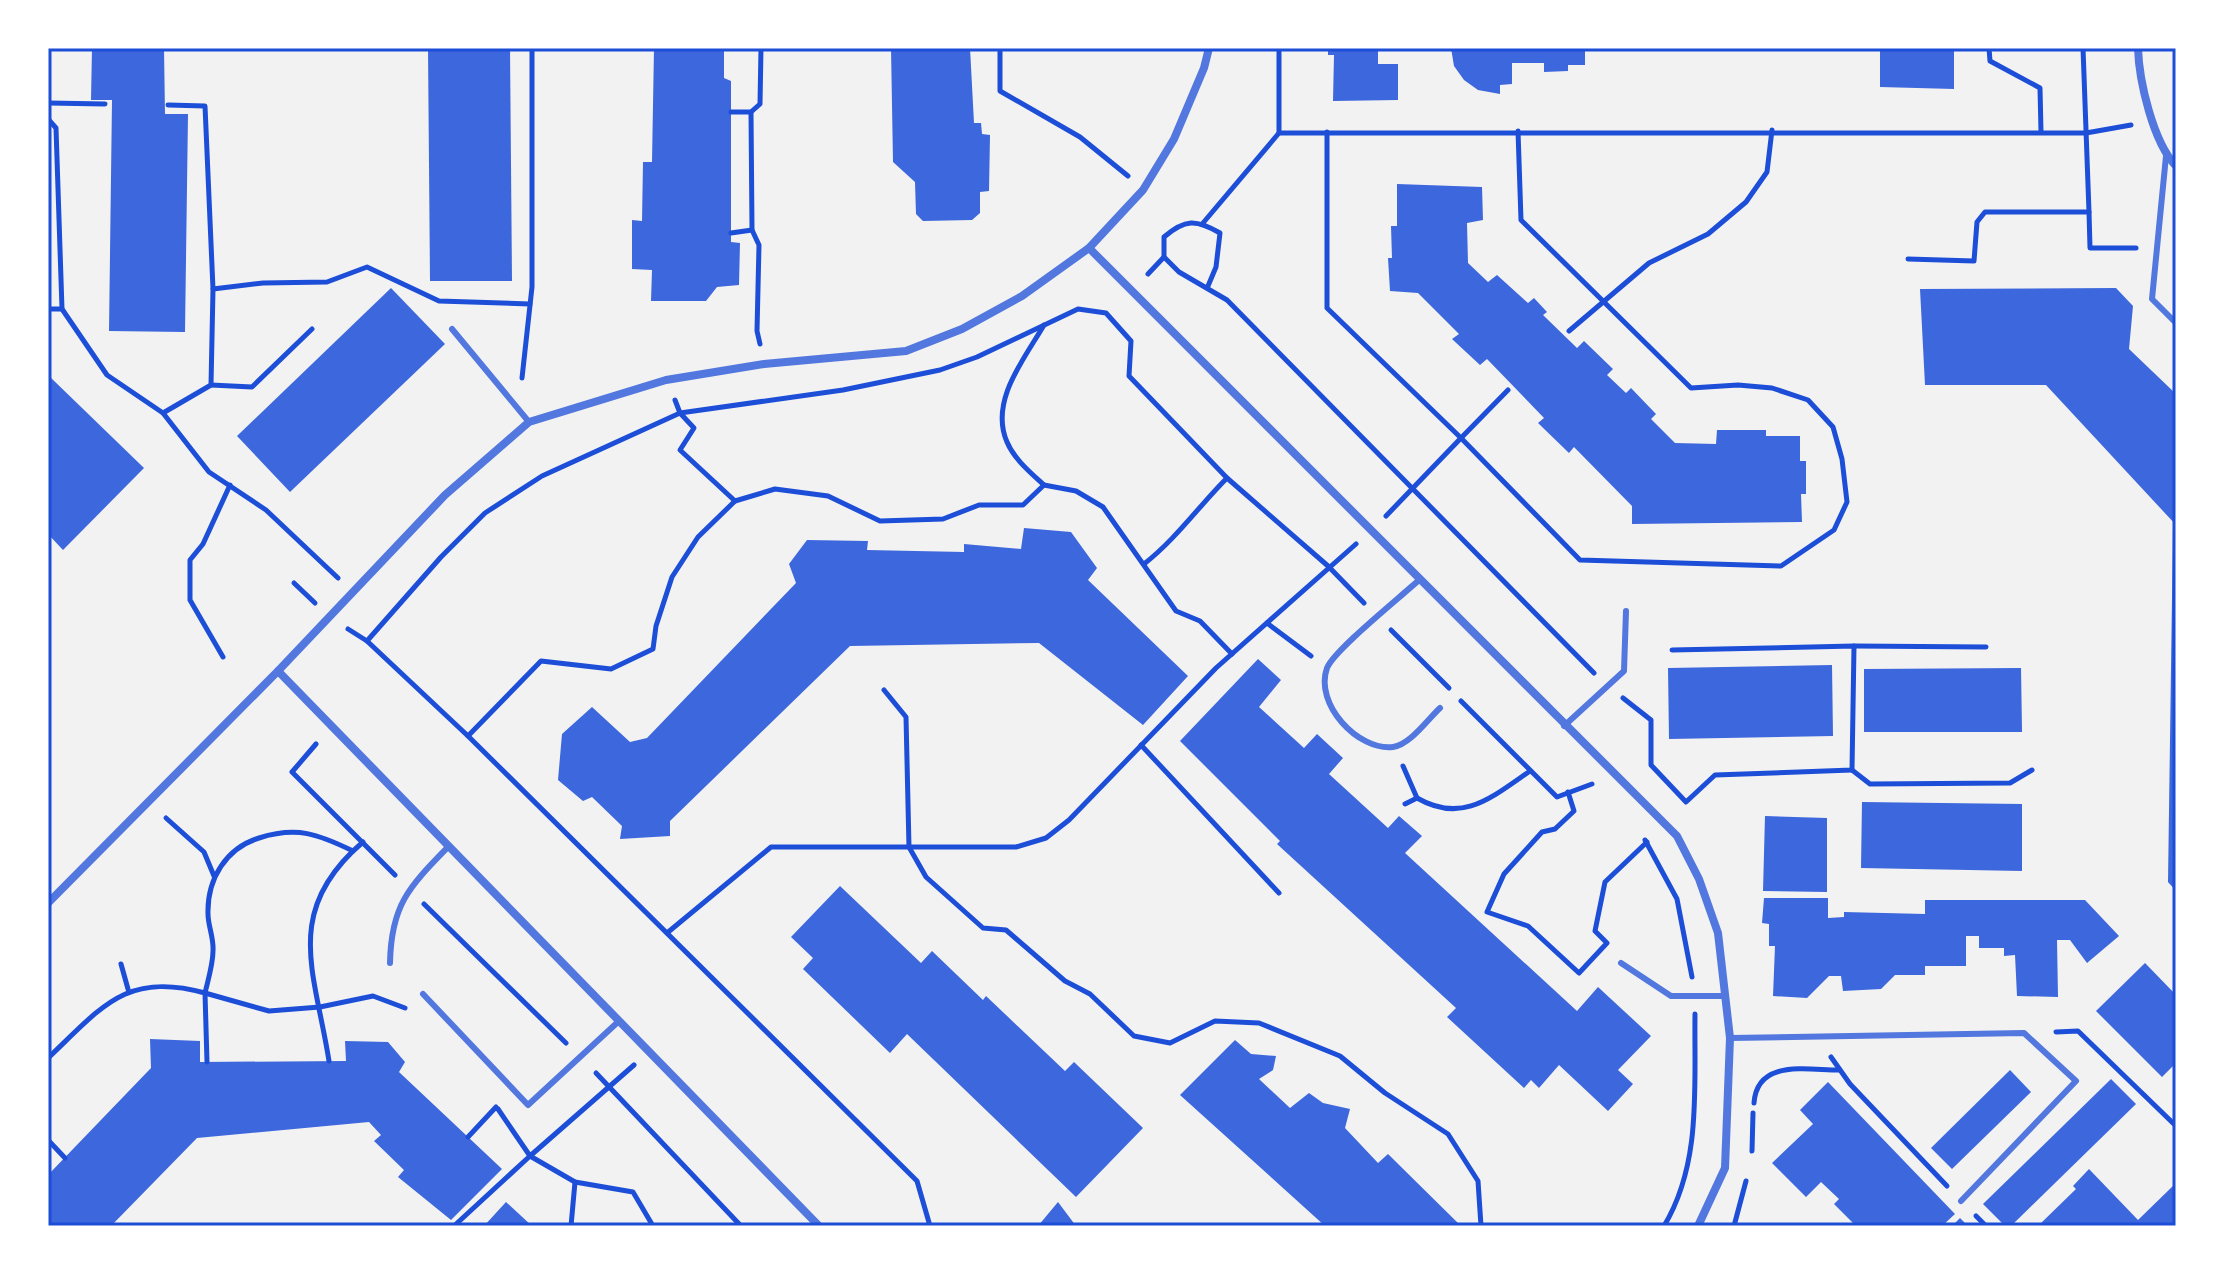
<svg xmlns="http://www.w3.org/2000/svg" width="2224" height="1274" viewBox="0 0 2224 1274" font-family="Helvetica,sans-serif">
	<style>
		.building { fill: #3d67dc }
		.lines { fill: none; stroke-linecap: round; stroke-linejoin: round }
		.path { stroke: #1d4ed8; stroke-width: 5 }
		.service { stroke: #5277de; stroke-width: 6 }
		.minor { stroke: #5277de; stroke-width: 8 }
		.neatline { fill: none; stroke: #1d4ed8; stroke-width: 3 }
	</style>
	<rect width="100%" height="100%" fill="#f2f2f2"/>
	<g class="building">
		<polygon points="92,48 164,48 165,114 188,114 185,332 109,331 112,100 91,100"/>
		<polygon points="428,48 510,48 512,281 430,281"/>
		<polygon points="654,48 724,48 724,78 731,81 731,242 740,243 739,285 717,287 706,301 651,301 652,270 632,269 632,220 642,221 643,162 652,162"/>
		<polygon points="891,48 970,48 974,123 981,123 982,134 990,135 989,191 980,192 980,213 972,220 923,221 916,214 915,182 893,162"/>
		<polygon points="1328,48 1378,48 1378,64 1398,64 1398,100 1333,101 1334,55 1328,55"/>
		<polygon points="1451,48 1585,48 1585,65 1568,65 1568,71 1544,72 1544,63 1512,63 1512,84 1500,85 1500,94 1478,90 1464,80 1454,66"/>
		<polygon points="1880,48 1954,48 1954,89 1880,87"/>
		<polygon points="1397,184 1482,187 1483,220 1467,223 1468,263 1488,282 1497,275 1528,303 1534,298 1547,312 1543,315 1577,348 1584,341 1613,369 1607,375 1626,393 1631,388 1656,414 1651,419 1675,443 1716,444 1717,430 1766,430 1766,436 1800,436 1800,461 1806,461 1806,494 1801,494 1802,522 1632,524 1632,506 1574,447 1569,453 1538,423 1544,418 1487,359 1480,365 1452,339 1459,334 1418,293 1390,291 1388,258 1392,258 1391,226 1397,226"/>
		<polygon points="391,288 445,344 290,492 237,436"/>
		<polygon points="2116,288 2133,306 2129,349 2176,394 2176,525 2046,385 1925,385 1920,289"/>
		<polygon points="48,375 144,468 63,550 48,534"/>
		<polygon points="2173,527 2176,527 2176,891 2168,882"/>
		<polygon points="1024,528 1071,532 1097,568 1088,580 1188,676 1143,725 1039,643 850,646 670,821 670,836 620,839 622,826 592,797 583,801 558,780 562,734 592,707 630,742 647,738 796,583 789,564 807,540 868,541 867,550 964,552 964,544 1021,549"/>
		<polygon points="1258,659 1281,680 1259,707 1304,748 1317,734 1343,758 1329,774 1388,828 1399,816 1422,836 1405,853 1577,1011 1598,987 1651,1036 1618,1070 1633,1084 1608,1111 1559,1065 1539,1088 1531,1080 1524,1088 1447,1017 1456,1008 1277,844 1280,841 1180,741"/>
		<polygon points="1832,665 1833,736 1669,739 1668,668"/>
		<polygon points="2021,668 2022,732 1864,732 1864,669"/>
		<polygon points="1862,802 2022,804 2022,871 1861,868"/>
		<polygon points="1765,816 1827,818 1827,892 1763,891"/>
		<polygon points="840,886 921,963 932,951 983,1000 986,996 1065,1071 1074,1062 1143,1128 1076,1197 907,1034 890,1053 803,969 813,958 791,937"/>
		<polygon points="1764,898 1828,898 1828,918 1844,917 1844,912 1925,914 1925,900 2085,900 2119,936 2087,963 2070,940 2057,940 2058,997 2017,996 2015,955 2004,956 2004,948 1979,948 1979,936 1966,936 1966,966 1925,966 1925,975 1895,975 1881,989 1843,991 1841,976 1829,976 1807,998 1773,996 1775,946 1769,946 1769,924 1762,923"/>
		<polygon points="2145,963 2176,995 2176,1063 2162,1077 2096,1011"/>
		<polygon points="150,1039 200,1041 200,1062 346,1061 345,1041 388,1042 405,1062 399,1072 502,1169 451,1220 398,1177 404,1170 374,1141 381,1135 369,1122 197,1138 111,1226 48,1226 48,1175 151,1068"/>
		<polygon points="1235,1040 1251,1054 1276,1056 1273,1070 1259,1079 1290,1108 1309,1093 1323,1103 1350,1109 1345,1128 1378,1163 1388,1154 1461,1226 1325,1226 1180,1095"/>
		<polygon points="2010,1070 2031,1092 1952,1169 1931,1148"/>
		<polygon points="2111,1079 2136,1104 2011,1226 2005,1226 1983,1204"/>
		<polygon points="1828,1082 1955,1214 1942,1226 1856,1226 1834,1204 1839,1199 1821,1182 1806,1197 1772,1163 1813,1124 1800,1110"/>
		<polygon points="2089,1169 2138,1220 2176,1183 2176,1226 2038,1226 2076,1189 2073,1186"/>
		<polygon points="506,1202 532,1226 484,1226"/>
		<polygon points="1058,1202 1076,1226 1038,1226"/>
		<polygon points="1960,1218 1968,1226 1952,1226"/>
	</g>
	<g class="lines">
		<g class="path">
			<polyline points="1000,48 1000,91 1080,137 1128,176"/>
			<polyline points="1989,48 1990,61 2040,88 2041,132"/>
			<polyline points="2083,48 2089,212"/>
			<polyline points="48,103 105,104"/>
			<polyline points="168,105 205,106 213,289 263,283 327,282 367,267 439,301 530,304"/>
			<polyline points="731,112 751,112"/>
			<polyline points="48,119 56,128 62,309 107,375 163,413 209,472 266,510 338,578"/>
			<polyline points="1327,132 1327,308 1461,438 1508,390"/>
			<polyline points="1279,133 1279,48"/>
			<polyline points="1203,223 1279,133 2086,133 2131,125"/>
			<polyline points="731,233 752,230"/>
			<polyline points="1908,259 1974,261 1977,222 1985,212 2089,212 2090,248 2136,248"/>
			<polyline points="1148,274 1164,257"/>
			<path d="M1208 286 1216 267 1220 233C1196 219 1185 219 1164 237V257L1179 272 1227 300 1594 673"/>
			<polyline points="48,309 62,309"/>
			<path d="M1044 325C1025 358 989 401 1007 442 1014 459 1031 473 1044 485"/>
			<polyline points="1569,331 1649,263 1708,234 1746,202 1767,172 1772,130"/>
			<polyline points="760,344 757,331 759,245 752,230 751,112 760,104 761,48"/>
			<polyline points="522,378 532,287 532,48"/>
			<polyline points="211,385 252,387 312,329"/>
			<polyline points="675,400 680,413 694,428 680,450 735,501"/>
			<polyline points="163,413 211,385 213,289"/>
			<polyline points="1386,516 1461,438 1580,560 1781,566 1834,530 1847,502 1842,459 1833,427 1808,400 1772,388 1738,385 1691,388 1521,220 1518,131"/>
			<path d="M1144 564C1176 539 1199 506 1227 478"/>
			<polyline points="294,583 315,603"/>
			<polyline points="1267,623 1311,656"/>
			<polyline points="348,629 367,641"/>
			<polyline points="1391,630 1449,688"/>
			<polyline points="1854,646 1986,647"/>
			<polyline points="223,657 190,600 190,560 203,544 230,485"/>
			<polyline points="884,690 906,717 909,847 926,877 983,928 1006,930 1065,981 1090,994 1134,1036 1170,1043 1215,1021 1259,1023 1340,1056 1385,1093 1448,1134 1478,1181 1481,1226"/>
			<polyline points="1623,698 1651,720 1651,765 1686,802 1715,775 1852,770 1854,646 1672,650"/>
			<polyline points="1461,701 1557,797 1592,784"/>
			<polyline points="468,736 367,641 441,557 485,513 542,476 680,413 843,390 940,370 977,357 1078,309 1106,313 1131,341 1129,376 1227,478 1328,566 1364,603"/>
			<polyline points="316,744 292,772 395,875"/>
			<polyline points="1141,745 1279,893"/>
			<polyline points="1403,766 1417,798"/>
			<polyline points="1852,770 1870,784 2010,783 2032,770"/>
			<polyline points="1568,792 1574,811 1555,829 1542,832 1504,874 1487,912 1528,926 1579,973 1607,943 1595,931 1605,882 1647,842"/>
			<path d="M1405 804 1417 798C1462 824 1491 798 1530 771"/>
			<polyline points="166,818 204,852 214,876"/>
			<polyline points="1645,840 1677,899 1692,977"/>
			<path d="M353 851C318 834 297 826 259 838 226 848 207 879 208 914 208 926 214 938 213 951 213 964 208 980 205 993L269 1011 320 1007 373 996 405 1008"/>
			<polyline points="424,904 566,1043"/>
			<polyline points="667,933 771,847 1016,847 1046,838 1069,820 1216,668 1356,544"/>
			<polyline points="121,964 128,989"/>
			<polyline points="2056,1032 2078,1031 2176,1126"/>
			<polyline points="1831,1057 1850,1084 1947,1186"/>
			<path d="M48 1058C102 1007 126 971 205 993L207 1062"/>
			<path d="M329 1061C315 972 282 911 363 842"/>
			<polyline points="596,1073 741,1226"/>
			<path d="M1754 1103C1757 1059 1806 1070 1839 1070"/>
			<polyline points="498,1109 530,1156 634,1065"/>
			<polyline points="468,1137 496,1107"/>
			<polyline points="48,1140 65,1158"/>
			<polyline points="1752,1151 1753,1113"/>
			<polyline points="1976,1216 1986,1226"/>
			<polyline points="454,1226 530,1156 575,1182 633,1192 653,1226"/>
			<polyline points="571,1226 575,1182"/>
			<polyline points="930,1226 917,1181 468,736 541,661 611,669 653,649 656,626 672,577 698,537 735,501 775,489 828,496 880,521 943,519 979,505 1023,505 1044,485 1076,491 1103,507 1176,611 1200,621 1232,654"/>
			<path d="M1664 1226C1702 1163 1694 1086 1695 1014"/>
			<polyline points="1734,1226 1746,1181"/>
		</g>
		<g class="service">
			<polyline points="2166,156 2152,299 2176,323"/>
			<polyline points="452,329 529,422"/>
			<path d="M1420 579C1402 596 1334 650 1327 668 1314 704 1358 751 1393 747 1410 745 1428 719 1440 708"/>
			<polyline points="1564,726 1624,671 1626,611"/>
			<path d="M390 963C391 904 410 886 449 846"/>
			<polyline points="1621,963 1671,996 1723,996"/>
			<polyline points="423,994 528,1105 619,1021"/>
			<polyline points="1730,1038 2024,1033 2076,1081 1961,1201"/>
		</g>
		<g class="minor">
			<path d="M2138 48C2139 81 2153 142 2176 166"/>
			<polyline points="1089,248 1677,836 1699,879 1718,933 1730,1038 1725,1168 1698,1226"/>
			<polyline points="278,671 819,1226"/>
			<polyline points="48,903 278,671 445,495 529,422 666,380 764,364 906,351 962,329 1022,296 1089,248 1143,190 1174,139 1204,68 1209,48"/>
		</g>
	</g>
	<rect width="2224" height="1274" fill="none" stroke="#ffffff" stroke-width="100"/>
	<rect x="50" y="50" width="2124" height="1174" class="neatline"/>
</svg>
